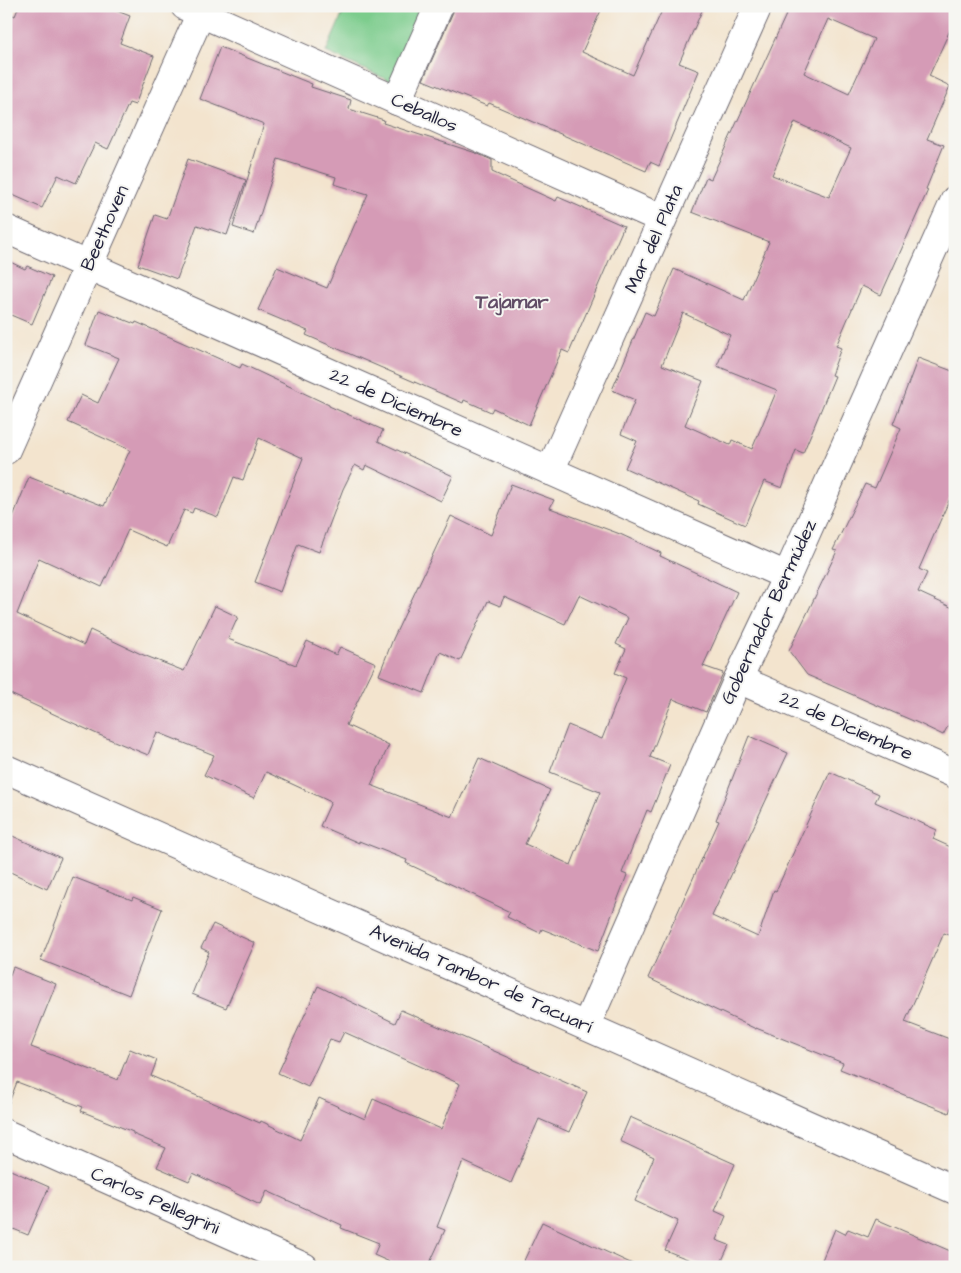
<svg xmlns="http://www.w3.org/2000/svg" width="961" height="1273" viewBox="0 0 961 1273" font-family="'Architects Daughter',sans-serif">
	<style>
		.green { fill: #7ccc8c; stroke: #4f7764 }
		.building { fill: #d59bb6; fill-rule: evenodd }
		.lines { fill: none; stroke-linecap: round; stroke-linejoin: round }
		.minor-casing { stroke: #6b666e; stroke-width: 30 }
		.major-casing { stroke: #6b666e; stroke-width: 30 }
		.minor { stroke: #fff; stroke-width: 28 }
		.major { stroke: #fff; stroke-width: 28 }
		.labels { text-anchor: middle; dominant-baseline: central; stroke-width: 4; stroke-linejoin: round; paint-order: stroke }
		.street-label { font-size: 19px; fill: #22223b; stroke: #f6f6f2 }
		.neighbourhood-label { font-size: 20px; font-weight: bold; fill: #614c66; stroke: #f6f6f2 }
	</style>
	<rect width="100%" height="100%" fill="#f6f6f2"/>
	<filter id="ink" filterUnits="userSpaceOnUse"><feTurbulence type="fractalNoise" baseFrequency=".02" numOctaves="2"/><feDisplacementMap in="SourceGraphic" scale="10" xChannelSelector="R" yChannelSelector="G"/><feConvolveMatrix kernelMatrix="1 2 1 2 8 2 1 2 1" color-interpolation-filters="sRGB"/></filter>
	<filter id="wash" filterUnits="userSpaceOnUse"><feTurbulence type="fractalNoise" baseFrequency=".0096" numOctaves="4" result="noise"/><feDisplacementMap in="SourceGraphic" scale="20" xChannelSelector="R" yChannelSelector="G"/><feGaussianBlur stdDeviation="1.12" result="paint"/><feColorMatrix in="noise" values="0 0 0 0 0 0 0 0 0 0 0 0 0 0 0 0 0 1.4 0 .05"/><feComposite in="paint" operator="in"/></filter>
	<g filter="url(#wash)">
		<rect width="100%" height="100%" fill="#f3e4ce"/>
		<polygon class="green" points="346,6 432,6 397,84 326,52"/>
		<g id="blocks">
			<g class="building">
				<polygon points="19,6 104,6 130,16 120,43 154,56 135,105 129,103 108,149 95,143 76,183 58,175 42,208 6,192 6,12 15,16"/>
				<polygon points="454,6 603,6 582,52 633,75 664,6 704,6 679,63 699,71 659,166 650,162 646,171 489,103 487,106 423,80 453,12"/>
				<path d="M790 6H955V19L929 76 950 86 927 139 944 145 926 189 928 190 881 295 862 286 836 346 841 348 831 375 835 376 803 453 796 450 782 488 764 481 745 525 698 504 699 501 672 489 625 468 637 441 621 434 635 400 612 390 645 312 654 316 674 269 744 300 769 242 692 212 706 177 711 179ZM828 19 874 39 849 94 804 73ZM795 122 851 148 829 197 772 175ZM683 313 730 335 717 366 777 390 752 449 732 440 730 445 685 425 703 381 662 365Z"/>
				<polygon points="220,47 312,84 311,87 351,100 349,109 384,120 383,123 476,153 492,160 492,172 556,201 558,197 624,226 569,353 562,350 529,425 493,408 491,412 464,400 463,403 306,335 308,331 258,310 277,267 327,288 368,194 334,184 336,177 278,159 254,234 233,227 264,124 200,99"/>
				<polygon points="188,159 246,180 227,235 197,225 177,279 138,265 155,215 167,219"/>
				<polygon points="6,260 25,269 27,266 52,277 32,324 6,313"/>
				<polygon points="99,310 135,324 136,322 240,368 242,364 329,405 329,406 383,430 378,441 453,476 441,501 366,465 364,470 355,465 343,489 319,552 298,544 280,592 255,582 303,458 259,438 243,480 234,477 218,517 194,508 192,513 184,510 167,547 128,530 102,587 39,558 17,614 84,645 90,630 141,654 184,671 215,606 238,617 228,639 296,665 307,641 336,655 340,647 376,663 346,725 389,745 371,785 452,817 479,758 550,790 525,844 571,865 600,792 550,772 568,725 602,739 626,678 615,673 626,649 616,644 628,618 579,595 565,624 504,597 500,606 488,601 460,661 440,652 424,693 379,675 393,639 451,516 491,535 511,484 554,500 550,508 620,534 661,553 660,556 737,592 703,666 723,673 706,712 673,699 650,757 670,765 651,812 647,810 622,873 627,875 598,951 542,929 540,933 507,917 510,912 406,863 407,860 359,841 359,843 320,826 331,802 266,772 254,798 204,775 214,755 157,732 148,755 97,734 6,692 6,534 29,477 104,506 130,450 68,422 81,395 98,403 119,358 86,345"/>
				<polygon points="918,358 955,372 955,487 919,569 927,573 918,592 955,609 955,713 943,735 918,723 807,675 789,651 837,551 833,550 865,484 875,488 901,428 893,424"/>
				<polygon points="749,736 788,753 712,916 758,937 774,890 776,891 830,772 879,794 875,802 937,830 933,839 955,849 955,937 944,933 905,1022 955,1041 955,1097 949,1113 840,1069 843,1063 756,1028 756,1029 648,978 719,821 716,820"/>
				<polygon points="6,833 61,858 47,889 6,870"/>
				<polygon points="73,877 132,900 133,897 162,909 129,995 41,960"/>
				<polygon points="213,924 255,943 226,1008 192,994 209,952 201,948"/>
				<polygon points="13,967 56,984 31,1047 118,1080 130,1049 157,1060 151,1076 260,1123 261,1121 300,1140 319,1098 365,1119 373,1099 441,1129 460,1084 344,1032 339,1042 330,1039 308,1087 278,1073 318,986 395,1023 401,1010 587,1092 569,1132 539,1119 511,1183 463,1161 437,1227 445,1230 428,1267 401,1267 374,1255 379,1243 341,1228 342,1225 267,1191 260,1205 193,1173 189,1181 157,1167 166,1148 133,1134 133,1132 81,1111 83,1107 17,1082 8,1105 6,1105 6,985"/>
				<polygon points="630,1117 735,1164 715,1211 726,1216 716,1240 729,1245 719,1267 707,1267 665,1250 678,1221 635,1201 654,1157 620,1141"/>
				<polygon points="6,1168 49,1187 28,1235 6,1226"/>
				<polygon points="876,1219 955,1253 955,1267 819,1267 835,1229 845,1234 848,1229 868,1237"/>
				<polygon points="542,1222 639,1267 521,1267"/>
			</g>
		</g>
	</g>
	<g filter="url(#ink)">
		<use href="#blocks" fill-opacity="0" stroke="#6b666e" stroke-width="1"/>
		<g class="lines">
			<g class="minor-casing">
				<g id="minor">
					<polyline points="185,6 662,219"/>
					<polyline points="397,101 439,6"/>
					<polyline points="6,229 787,576"/>
					<polyline points="6,450 204,6"/>
					<polyline points="550,471 758,6"/>
					<polyline points="738,679 955,774"/>
					<polyline points="586,1026 738,679 787,576 955,200"/>
					<polyline points="6,1134 304,1267"/>
				</g>
			</g>
			<g class="major-casing">
				<polyline id="major" points="6,769 955,1190"/>
			</g>
			<use href="#minor" class="minor"/>
			<use href="#major" class="major"/>
		</g>
	</g>
	<g class="labels">
		<g class="street-label">
			<text transform="translate(424 113) rotate(24)">Ceballos</text>
			<text transform="translate(105 228) rotate(-66)">Beethoven</text>
			<text transform="translate(654 239) rotate(-66)">Mar del Plata</text>
			<text transform="translate(396 403) rotate(24)">22 de Diciembre</text>
			<text transform="translate(769 612) rotate(-65)">Gobernador Bermúdez</text>
			<text transform="translate(846 726) rotate(24)">22 de Diciembre</text>
			<text transform="translate(481 979) rotate(24)">Avenida Tambor de Tacuarí</text>
			<text transform="translate(155 1201) rotate(24)">Carlos Pellegrini</text>
		</g>
		<g class="neighbourhood-label">
			<text x="512" y="302">Tajamar</text>
		</g>
	</g>
	<rect width="961" height="1273" fill="none" stroke="#f6f6f2" stroke-width="25"/>
</svg>
